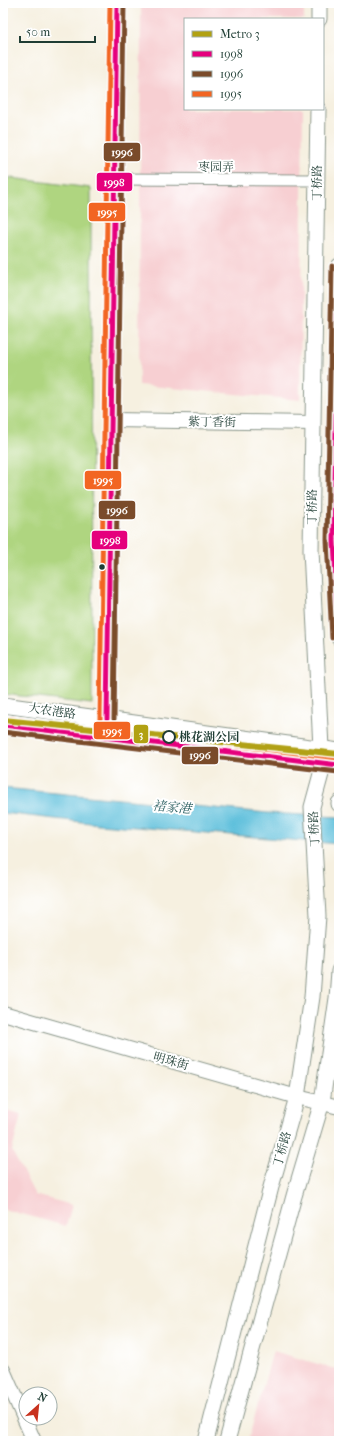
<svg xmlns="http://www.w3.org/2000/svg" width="342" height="1444" viewBox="0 0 342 1444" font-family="'IM FELL French Canon','Noto Serif SC',serif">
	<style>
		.built { fill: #f7cfd2 }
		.green { fill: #afd580; stroke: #67895a }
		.water { fill: #5dbfdb; stroke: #3e7e88 }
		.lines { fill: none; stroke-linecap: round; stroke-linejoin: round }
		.minor-casing { stroke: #8a968a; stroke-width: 13 }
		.tertiary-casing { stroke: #8a968a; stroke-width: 16 }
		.secondary-casing { stroke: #8a968a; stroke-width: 17 }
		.minor { stroke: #fff; stroke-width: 11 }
		.tertiary { stroke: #fff; stroke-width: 14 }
		.secondary { stroke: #fff; stroke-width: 15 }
		.bus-1-casing { stroke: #fff; stroke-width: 8 }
		.bus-2-casing { stroke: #fff; stroke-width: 8 }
		.bus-3-casing { stroke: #fff; stroke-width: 8 }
		.bus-1 { stroke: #e5007d; stroke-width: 5 }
		.bus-2 { stroke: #7a4b2a; stroke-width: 5 }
		.bus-3 { stroke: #f26522; stroke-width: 5 }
		.metro-1-casing { stroke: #fff; stroke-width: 9 }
		.metro-1 { stroke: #b1a112; stroke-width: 6 }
		.bus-dot { fill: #1f3d34; stroke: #fff; stroke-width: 1.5 }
		.stop-dot { fill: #fff; stroke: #1f3d34; stroke-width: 2 }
		.labels { text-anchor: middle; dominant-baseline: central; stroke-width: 4; stroke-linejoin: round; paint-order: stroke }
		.street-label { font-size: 12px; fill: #1f3d34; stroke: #fff }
		.stop-label { font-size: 12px; font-weight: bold; fill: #1f3d34; stroke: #fff; text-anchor: start }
		.water-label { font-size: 13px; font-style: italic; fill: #326466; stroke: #fff }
		.line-badge { stroke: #fff; stroke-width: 1.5 }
		.badge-label { font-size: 11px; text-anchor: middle; font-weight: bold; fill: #fff }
	</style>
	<rect width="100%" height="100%" fill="#fff"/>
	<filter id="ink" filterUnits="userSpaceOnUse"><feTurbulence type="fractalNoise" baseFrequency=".025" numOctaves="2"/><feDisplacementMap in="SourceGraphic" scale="8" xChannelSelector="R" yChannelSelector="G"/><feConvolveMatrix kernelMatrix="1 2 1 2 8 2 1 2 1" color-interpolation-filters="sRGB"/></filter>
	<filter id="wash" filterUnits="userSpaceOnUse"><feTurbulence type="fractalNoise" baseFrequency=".012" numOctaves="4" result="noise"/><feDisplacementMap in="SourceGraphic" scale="16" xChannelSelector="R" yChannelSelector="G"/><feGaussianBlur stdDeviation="0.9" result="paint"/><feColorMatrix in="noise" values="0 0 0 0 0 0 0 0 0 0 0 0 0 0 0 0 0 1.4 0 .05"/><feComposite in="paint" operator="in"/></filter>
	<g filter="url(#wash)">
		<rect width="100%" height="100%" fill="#f6f0e0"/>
		<g class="built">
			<polygon points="141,3 304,3 304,19 185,19 185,109 303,109 300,400 139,385"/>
			<polygon points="3,1110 21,1115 12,1151 35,1195 72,1205 66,1226 3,1209"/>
			<polygon points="273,1351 339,1370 339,1441 248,1441"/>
		</g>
		<polygon class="green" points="3,177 91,188 92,704 3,694"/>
		<polygon class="water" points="3,788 268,813 339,817 339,844 99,824 3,813"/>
	</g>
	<g filter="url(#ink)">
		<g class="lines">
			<g class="minor-casing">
				<polyline id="minor" points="114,179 317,180"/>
			</g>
			<g class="tertiary-casing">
				<g id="tertiary">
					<polyline points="111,420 313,423"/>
					<polyline points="107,719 117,3"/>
					<polyline points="3,1013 297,1097 339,1107"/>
					<polyline points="3,1370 34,1441"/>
				</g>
			</g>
			<g class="secondary-casing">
				<g id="secondary">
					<polyline points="319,19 319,3"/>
					<polyline points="339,266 337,418 334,540 339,638"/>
					<polyline points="3,705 339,751"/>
					<polyline points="3,725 339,765"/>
					<polyline points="339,803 339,804"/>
					<polyline points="206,1441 271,1187 297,1097 312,997 318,916 312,807 324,763 321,748 311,550 318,109"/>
					<polyline points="227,1441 294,1196 322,1102 337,998 339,971"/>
				</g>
			</g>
			<use href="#minor" class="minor"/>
			<use href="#tertiary" class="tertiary"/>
			<use href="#secondary" class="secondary"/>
			<g class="bus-1-casing">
				<g id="bus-1">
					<polyline points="339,266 334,540 339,638"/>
					<polyline points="107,719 117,3"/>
					<polyline points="3,725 339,765"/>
				</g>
			</g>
			<g class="bus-2-casing">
				<g id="bus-2">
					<polyline points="332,266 327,540 332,638"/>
					<polyline points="114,719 124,3"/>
					<polyline points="3,732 338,772"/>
				</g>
			</g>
			<g class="bus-3-casing">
				<g id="bus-3">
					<polyline points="4,718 339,758"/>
					<polyline points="100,719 110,3"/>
				</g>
			</g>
			<use href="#bus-1" class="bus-1"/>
			<use href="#bus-2" class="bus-2"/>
			<use href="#bus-3" class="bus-3"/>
			<g class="metro-1-casing">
				<polyline id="metro-1" points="3,720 339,754"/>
			</g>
			<use href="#metro-1" class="metro-1"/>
		</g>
	</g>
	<circle class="bus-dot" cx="102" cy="567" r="3.5"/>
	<circle class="stop-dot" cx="169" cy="737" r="6"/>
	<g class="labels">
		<g class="street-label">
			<text x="216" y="167">枣园弄</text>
			<text transform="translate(317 183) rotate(-89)">丁桥路</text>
			<text transform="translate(212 422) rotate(1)">紫丁香街</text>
			<text transform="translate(312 507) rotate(-89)">丁桥路</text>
			<text transform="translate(52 711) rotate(8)">大农港路</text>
			<text transform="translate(314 829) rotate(-93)">丁桥路</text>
			<text transform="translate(171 1061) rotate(16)">明珠街</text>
			<text transform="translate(282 1149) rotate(-74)">丁桥路</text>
		</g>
		<g class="stop-label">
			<text x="179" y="737">桃花湖公园</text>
		</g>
		<g class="water-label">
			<text transform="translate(172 807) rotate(5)">褚家港</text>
		</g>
	</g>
	<g class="line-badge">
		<rect x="103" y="142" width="38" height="20" rx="4" fill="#7a4b2a"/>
		<rect x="96" y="172" width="37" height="20" rx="4" fill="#e5007d"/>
		<rect x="88" y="202" width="38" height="20" rx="4" fill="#f26522"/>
		<rect x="84" y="470" width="38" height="20" rx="4" fill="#f26522"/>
		<rect x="98" y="500" width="38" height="20" rx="4" fill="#7a4b2a"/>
		<rect x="91" y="530" width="37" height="20" rx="4" fill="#e5007d"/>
		<rect x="93" y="721" width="38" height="19" rx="4" fill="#f26522"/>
		<rect x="133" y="724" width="16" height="20" rx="4" fill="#b1a112"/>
		<rect x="181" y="746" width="38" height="19" rx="4" fill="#7a4b2a"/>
	</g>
	<g class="badge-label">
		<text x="122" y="156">1996</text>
		<text x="114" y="186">1998</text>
		<text x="107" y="216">1995</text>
		<text x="103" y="484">1995</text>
		<text x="117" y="514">1996</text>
		<text x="110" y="544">1998</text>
		<text x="112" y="735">1995</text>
		<text x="141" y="738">3</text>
		<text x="200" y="759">1996</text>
	</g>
	<rect width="342" height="1444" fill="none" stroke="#fff" stroke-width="16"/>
	<rect x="184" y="18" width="140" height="92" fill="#ffffff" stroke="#a5b1ae"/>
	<rect x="192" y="31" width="20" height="6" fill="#b1a112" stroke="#a5b1ae"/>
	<text x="220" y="38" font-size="12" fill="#1f3d34">Metro 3</text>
	<rect x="192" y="51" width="20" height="6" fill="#e5007d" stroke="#a5b1ae"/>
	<text x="220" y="58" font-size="12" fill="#1f3d34">1998</text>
	<rect x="192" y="71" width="20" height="6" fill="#7a4b2a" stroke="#a5b1ae"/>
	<text x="220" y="78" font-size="12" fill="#1f3d34">1996</text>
	<rect x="192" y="91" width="20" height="6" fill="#f26522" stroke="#a5b1ae"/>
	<text x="220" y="98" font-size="12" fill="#1f3d34">1995</text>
	<g transform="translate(38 1406) rotate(27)"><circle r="19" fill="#ffffff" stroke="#a5b1ae"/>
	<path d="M0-3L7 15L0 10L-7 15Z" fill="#c8321e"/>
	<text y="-6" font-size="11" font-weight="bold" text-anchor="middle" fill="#1f3d34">N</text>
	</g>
	<path d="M20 36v6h75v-6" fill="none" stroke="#1f3d34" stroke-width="2"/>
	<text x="26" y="36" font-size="12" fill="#1f3d34" stroke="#ffffff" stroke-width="3" paint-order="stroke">50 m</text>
</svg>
